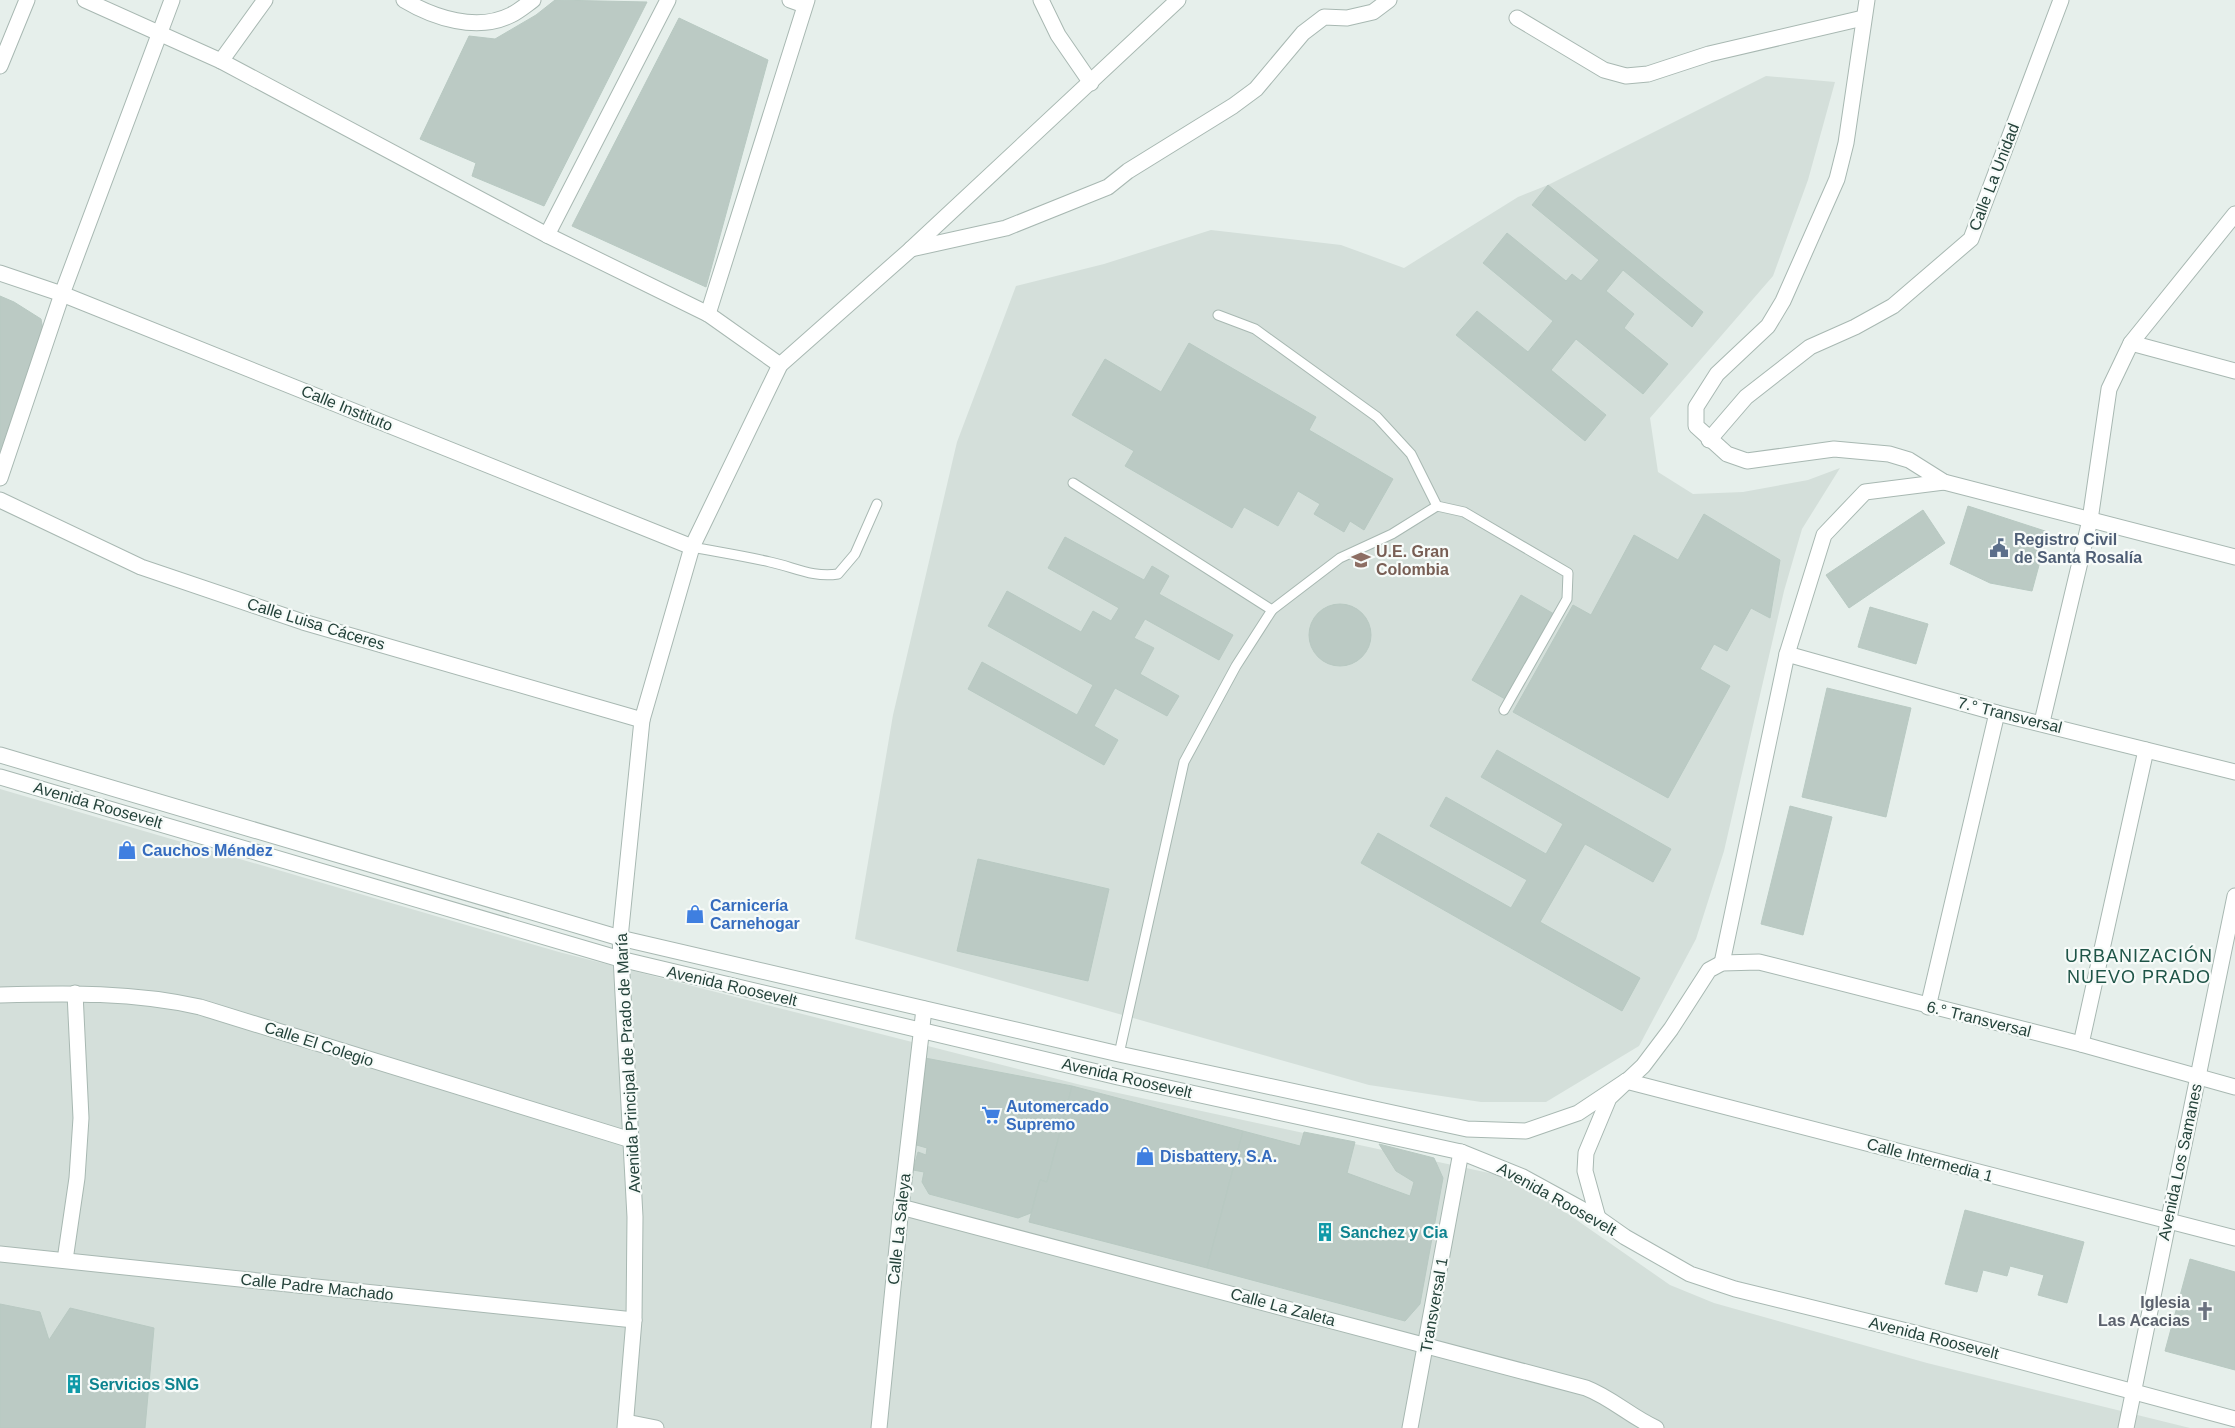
<svg xmlns="http://www.w3.org/2000/svg" width="2235" height="1428" viewBox="0 0 2235 1428" font-family="Helvetica,sans-serif">
	<style>
		.built { fill: #d4dfda }
		.building { fill: #bbcac4; stroke: #b8c9c2 }
		.lines { fill: none; stroke-linecap: round; stroke-linejoin: round }
		.service-casing { stroke: #a8b8b2; stroke-width: 11 }
		.minor-casing { stroke: #a8b8b2; stroke-width: 17 }
		.tertiary-casing { stroke: #a8b8b2; stroke-width: 17 }
		.service { stroke: #fff; stroke-width: 9 }
		.minor { stroke: #fff; stroke-width: 15 }
		.tertiary { stroke: #fff; stroke-width: 15 }
		.labels { text-anchor: middle; dominant-baseline: central; stroke-width: 4.5; stroke-linejoin: round; paint-order: stroke }
		.street-label { font-size: 16px; fill: #24423a; stroke: #f7fbf9 }
		.service-label { font-size: 16px; font-weight: bold; fill: #4e5e75; stroke: #f7fbf9; text-anchor: start }
		.education-label { font-size: 16px; font-weight: bold; fill: #785e54; stroke: #f7fbf9; text-anchor: start }
		.shop-label { font-size: 16px; font-weight: bold; fill: #366cbe; stroke: #f7fbf9; text-anchor: start }
		.culture-label { font-size: 16px; font-weight: bold; fill: #0d838f; stroke: #f7fbf9; text-anchor: start }
		.worship-label { font-size: 16px; font-weight: bold; fill: #5b616d; stroke: #f7fbf9; text-anchor: end }
		.neighbourhood-label { font-size: 18px; letter-spacing: 1px; fill: #1f5548; stroke: #f7fbf9 }
	</style>
	<rect width="100%" height="100%" fill="#e6efeb"/>
	<g class="built">
		<polygon points="1766,76 1835,82 1808,180 1773,276 1650,418 1658,472 1693,494 1743,492 1808,480 1840,468 1802,529 1784,591 1724,851 1696,939 1639,1046 1546,1102 1481,1102 1369,1085 855,939 893,715 957,442 1016,286 1104,264 1211,230 1341,245 1404,268 1518,197 1548,185"/>
		<polygon points="0,789 559,952 1081,1085 1494,1174 1523,1186 1558,1207 1670,1285 1714,1303 1927,1363 2190,1428 0,1428"/>
	</g>
	<g class="building">
		<polygon points="555,0 647,2 544,206 472,176 476,163 420,139 469,36 495,39 536,15"/>
		<polygon points="679,18 768,60 706,287 572,226"/>
		<polygon points="1548,185 1703,312 1692,327 1623,270 1606,291 1634,314 1624,328 1668,364 1643,394 1576,339 1551,370 1606,415 1585,441 1456,335 1477,311 1528,352 1553,321 1483,263 1507,233 1566,281 1572,274 1581,281 1599,260 1532,205"/>
		<polygon points="0,296 14,302 41,319 43,330 0,451"/>
		<polygon points="1189,343 1316,417 1309,430 1393,479 1364,530 1350,521 1344,532 1314,514 1320,504 1298,491 1278,526 1244,507 1232,528 1125,466 1134,451 1072,415 1105,359 1161,392"/>
		<polygon points="1968,506 2048,532 2032,591 1990,583 1950,564"/>
		<polygon points="1923,510 1945,543 1849,608 1826,575"/>
		<polygon points="1704,514 1780,560 1770,618 1751,608 1727,651 1714,644 1700,669 1730,686 1668,798 1513,712 1573,605 1591,615 1634,535 1678,560"/>
		<polygon points="1065,537 1144,580 1152,566 1169,576 1159,594 1233,635 1219,660 1145,619 1134,638 1154,648 1140,674 1179,696 1167,716 1115,688 1094,726 1118,740 1104,765 968,689 982,662 1077,715 1093,685 988,626 1007,591 1081,632 1093,611 1111,621 1119,608 1048,568"/>
		<polygon points="1521,595 1554,614 1505,699 1472,680"/>
		<circle cx="1340" cy="635" r="31"/>
		<polygon points="1870,607 1928,624 1916,664 1858,647"/>
		<polygon points="1827,688 1911,708 1886,817 1802,797"/>
		<polygon points="1497,750 1671,849 1653,882 1585,844 1540,922 1640,978 1622,1011 1361,863 1378,833 1511,908 1527,880 1430,826 1446,797 1546,854 1563,824 1481,777"/>
		<polygon points="1790,806 1832,817 1803,935 1761,924"/>
		<polygon points="978,859 1109,889 1088,981 957,951"/>
		<polygon points="925,1058 1072,1086 1047,1182 1040,1180 1031,1213 1018,1218 929,1194 922,1182 924,1172 913,1170 918,1152 926,1155 927,1148 913,1144"/>
		<polygon points="1072,1086 1243,1131 1207,1268 1029,1222 1040,1180 1047,1182"/>
		<polygon points="1243,1131 1300,1146 1304,1132 1355,1142 1347,1173 1410,1196 1414,1182 1396,1171 1379,1144 1434,1158 1443,1178 1420,1304 1405,1321 1207,1268"/>
		<polygon points="1965,1210 2084,1242 2067,1303 2038,1295 2044,1275 2010,1266 2007,1276 1983,1270 1977,1292 1945,1284"/>
		<polygon points="2190,1259 2235,1272 2235,1370 2165,1351"/>
		<polygon points="0,1304 40,1312 49,1340 70,1308 154,1328 145,1428 0,1428"/>
	</g>
	<g class="lines">
		<g class="service-casing">
			<g id="service">
				<polyline points="1218,315 1255,329 1377,417 1411,454 1437,506 1464,512 1568,573 1567,599 1504,710"/>
				<polyline points="1073,483 1272,610"/>
				<path d="M692 547C718 552 744 556 770 562 794 567 813 578 838 574L855 554 877 504"/>
				<polyline points="1119,1054 1184,762 1236,666 1272,610 1340,558 1392,534 1437,506"/>
			</g>
		</g>
		<g class="minor-casing">
			<g id="minor">
				<polyline points="85,0 221,61 547,235 708,314 780,365"/>
				<path d="M404 0C434 18 477 32 511 15 519 11 526 5 533 0"/>
				<polyline points="790,0 804,5"/>
				<polyline points="1041,0 1058,35 1091,83"/>
				<polyline points="1867,0 1846,143 1837,179 1783,301 1768,326 1717,374 1696,407 1696,426 1727,454 1747,461 1834,449 1889,454 1909,460 1944,482 2235,557"/>
				<polyline points="1517,18 1604,70 1626,76 1648,74 1709,54 1863,18"/>
				<polyline points="221,61 265,0"/>
				<polyline points="0,66 27,0"/>
				<polyline points="547,235 668,0"/>
				<polyline points="911,249 1006,228 1108,187 1128,171 1233,106 1256,89 1303,33 1324,17 1347,18 1373,12 1389,0"/>
				<polyline points="0,273 62,294 692,547"/>
				<polyline points="708,314 807,0"/>
				<polyline points="2131,343 2235,371"/>
				<polyline points="1709,440 1746,397 1810,347 1855,327 1893,306 1971,239 2061,0"/>
				<polyline points="0,478 62,294 172,0"/>
				<polyline points="0,500 141,567 303,622 642,720"/>
				<polyline points="1787,654 1997,713 2235,772"/>
				<polyline points="2042,722 2090,520 2109,389 2131,343 2235,214"/>
				<polyline points="1722,963 1787,654 1824,535 1865,492 1944,482"/>
				<path d="M0 995C67 993 134 992 200 1007L631 1140"/>
				<polyline points="1928,1007 1997,713"/>
				<polyline points="2081,1044 2146,750"/>
				<polyline points="1626,1081 2235,1238"/>
				<path d="M901 1207 1586 1388C1612 1398 1631 1417 1656 1428"/>
				<polyline points="0,1254 634,1320"/>
				<polyline points="65,1260 77,1178 81,1118 75,993"/>
				<polyline points="626,1422 656,1428"/>
				<polyline points="625,1428 634,1320 635,1217 620,938 642,720 692,547 780,365 910,250 1178,0"/>
				<polyline points="879,1428 901,1207 924,1009"/>
				<polyline points="1410,1428 1461,1152"/>
				<polyline points="2126,1428 2235,896"/>
			</g>
		</g>
		<g class="tertiary-casing">
			<g id="tertiary">
				<polyline points="0,755 620,938 1119,1054 1467,1129 1526,1131 1578,1113 1626,1081"/>
				<polyline points="0,777 620,959 1118,1077 1461,1152 1523,1177 1598,1218 1625,1237 1690,1274 1735,1289 1915,1333 2235,1419"/>
				<polyline points="1598,1218 1585,1171 1586,1153 1609,1098 1643,1066 1671,1029 1709,970 1722,963 1759,962 2081,1044 2235,1087"/>
			</g>
		</g>
		<use href="#service" class="service"/>
		<use href="#minor" class="minor"/>
		<use href="#tertiary" class="tertiary"/>
	</g>
	<defs>
		<g id="civic-bare" transform="scale(1.5)"><path d="M-.6-6.5H3V-4.5H.6V-3L4-1V1h2V6H-6V1h2V-1L-.6-3ZM-1.2 2.5V6h2.4V2.5Z" fill="#5c6f8a" stroke="#f7fbf9" stroke-width="2.5" paint-order="stroke"/></g>
		<g id="school-bare" transform="scale(1.5)"><path d="M0-5L7-2L0 1L-7-2ZM-4 1L0 2.5L4 1V4Q0 6-4 4Z" fill="#8d6e63" stroke="#f7fbf9" stroke-width="2.5" paint-order="stroke"/></g>
		<g id="shop-bare" transform="scale(1.5)"><path d="M-5-2.5h2.3a2.7 3.5 0 0 1 5.4 0H5L5.5 6h-11ZM-1.5-2.5h3a1.5 2.3 0 0 0-3 0Z" fill="#3f7fe0" stroke="#f7fbf9" stroke-width="2.5" paint-order="stroke"/></g>
		<g id="supermarket-bare" transform="scale(1.5)"><path d="M-6-5.5h2.5l.6 2H6L4.5 2H-2.5L-4.4-4H-6ZM-1.5 3.2a1.3 1.3 0 1 0 .1 0ZM3 3.2a1.3 1.3 0 1 0 .1 0Z" fill="#3f7fe0" stroke="#f7fbf9" stroke-width="2.5" paint-order="stroke"/></g>
		<g id="building-bare" transform="scale(1.5)"><path d="M-4-6H4V6H1V3H-1V6H-4ZM-2.5-4.3h1.7v1.8h-1.7ZM.8-4.3h1.7v1.8H.8ZM-2.5-1h1.7V.8h-1.7ZM.8-1h1.7V.8H.8Z" fill="#0f9aa8" stroke="#f7fbf9" stroke-width="2.5" paint-order="stroke"/></g>
		<g id="church-bare" transform="scale(1.5)"><path d="M-1.2-6h2.4v3.5h3.3v2.4h-3.3V6h-2.4V-.1h-3.3v-2.4h3.3Z" fill="#6b7280" stroke="#f7fbf9" stroke-width="2.5" paint-order="stroke"/></g>
	</defs>
	<g fill-rule="evenodd">
		<use href="#civic-bare" x="1999" y="548"/>
		<use href="#school-bare" x="1361" y="560"/>
		<use href="#shop-bare" x="127" y="850"/>
		<use href="#shop-bare" x="695" y="914"/>
		<use href="#supermarket-bare" x="991" y="1115"/>
		<use href="#shop-bare" x="1145" y="1156"/>
		<use href="#building-bare" x="1325" y="1232"/>
		<use href="#church-bare" x="2205" y="1311"/>
		<use href="#building-bare" x="74" y="1384"/>
	</g>
	<g class="labels">
		<g class="street-label">
			<text transform="translate(1994 177) rotate(-69)">Calle La Unidad</text>
			<text transform="translate(347 408) rotate(22)">Calle Instituto</text>
			<text transform="translate(316 624) rotate(17)">Calle Luisa Cáceres</text>
			<text transform="translate(2010 715) rotate(14)">7.° Transversal</text>
			<text transform="translate(98 805) rotate(16)">Avenida Roosevelt</text>
			<text transform="translate(732 986) rotate(13)">Avenida Roosevelt</text>
			<text transform="translate(1979 1019) rotate(14)">6.° Transversal</text>
			<text transform="translate(319 1044) rotate(18)">Calle El Colegio</text>
			<text transform="translate(628 1063) rotate(-93)">Avenida Principal de Prado de María</text>
			<text transform="translate(1127 1078) rotate(13)">Avenida Roosevelt</text>
			<text transform="translate(1930 1160) rotate(15)">Calle Intermedia 1</text>
			<text transform="translate(2180 1162) rotate(-78)">Avenida Los Samanes</text>
			<text transform="translate(1557 1199) rotate(29)">Avenida Roosevelt</text>
			<text transform="translate(899 1229) rotate(-84)">Calle La Saleya</text>
			<text transform="translate(317 1287) rotate(6)">Calle Padre Machado</text>
			<text transform="translate(1434 1305) rotate(-80)">Transversal 1</text>
			<text transform="translate(1283 1307) rotate(15)">Calle La Zaleta</text>
			<text transform="translate(1934 1338) rotate(14)">Avenida Roosevelt</text>
		</g>
		<g class="service-label">
			<text x="2014" y="539">Registro Civil<tspan x="2014" dy="18">de Santa Rosalía</tspan></text>
		</g>
		<g class="education-label">
			<text x="1376" y="551">U.E. Gran<tspan x="1376" dy="18">Colombia</tspan></text>
		</g>
		<g class="shop-label">
			<text x="142" y="850">Cauchos Méndez</text>
			<text x="710" y="905">Carnicería<tspan x="710" dy="18">Carnehogar</tspan></text>
			<text x="1006" y="1106">Automercado<tspan x="1006" dy="18">Supremo</tspan></text>
			<text x="1160" y="1156">Disbattery, S.A.</text>
		</g>
		<g class="culture-label">
			<text x="1340" y="1232">Sanchez y Cia</text>
			<text x="89" y="1384">Servicios SNG</text>
		</g>
		<g class="worship-label">
			<text x="2190" y="1302">Iglesia<tspan x="2190" dy="18">Las Acacias</tspan></text>
		</g>
		<g class="neighbourhood-label">
			<text x="2139" y="956">URBANIZACIÓN<tspan x="2139" dy="21">NUEVO PRADO</tspan></text>
		</g>
	</g>
</svg>
